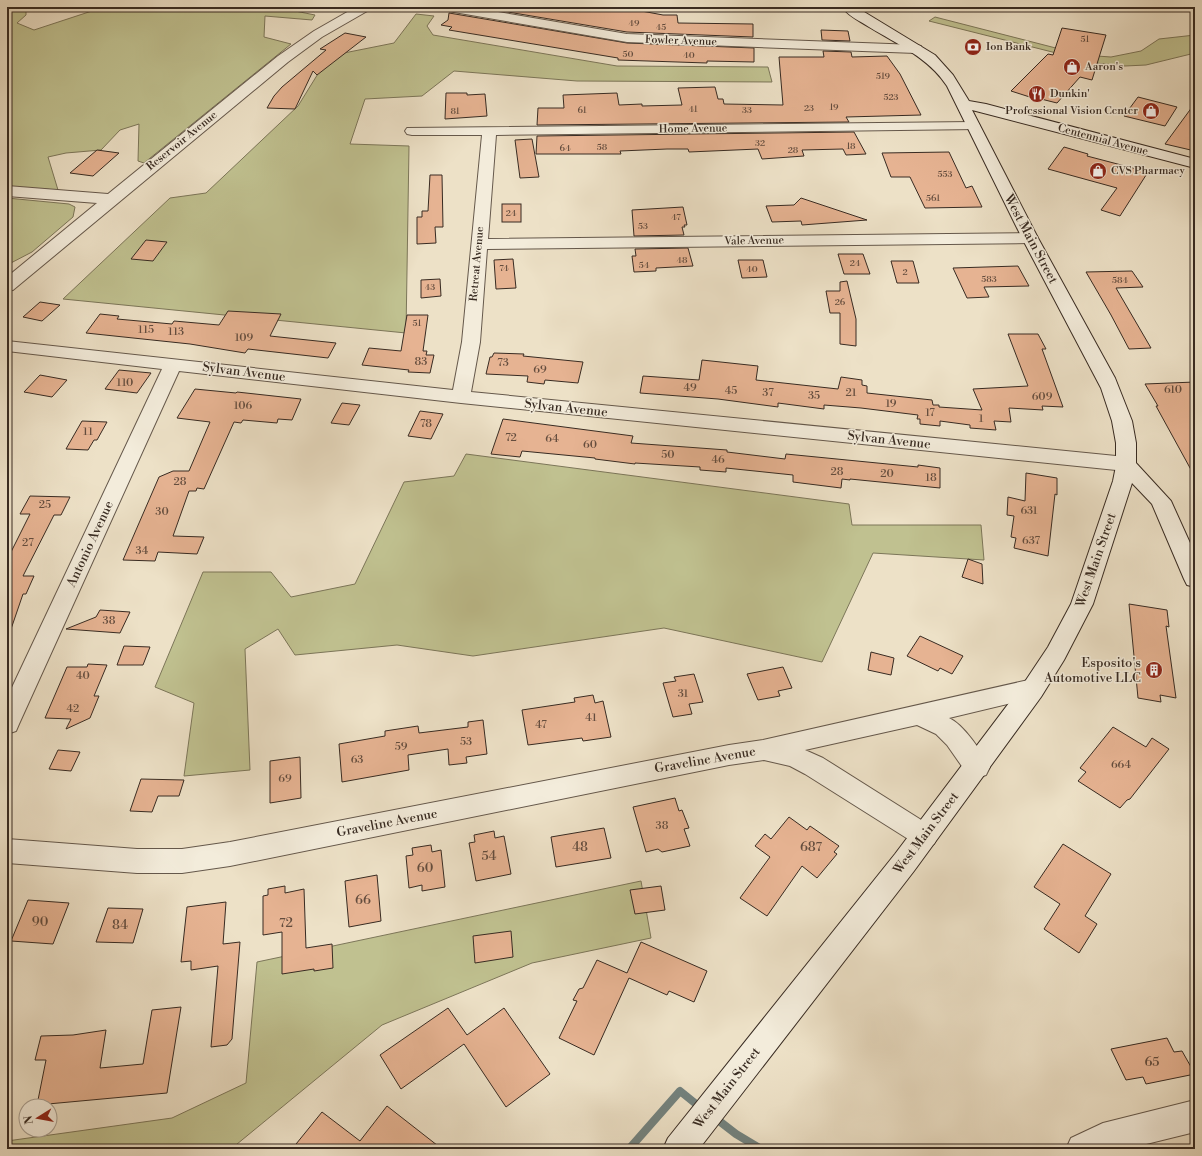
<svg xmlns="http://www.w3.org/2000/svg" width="1202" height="1156" viewBox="0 0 1202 1156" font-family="'Libre Bodoni',serif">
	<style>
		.green { fill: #c0c190; stroke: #7c7659 }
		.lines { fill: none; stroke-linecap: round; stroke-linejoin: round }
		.stream { stroke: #73827e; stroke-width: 8 }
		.building { fill: #e6b392; stroke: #382b22 }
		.street-casing { stroke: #65584b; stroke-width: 2 }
		.secondary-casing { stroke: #382b22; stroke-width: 2 }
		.street { fill: #f3ecdb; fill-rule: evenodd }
		.secondary { fill: #f3ecdb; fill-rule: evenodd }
		.labels { text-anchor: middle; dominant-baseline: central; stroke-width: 3; stroke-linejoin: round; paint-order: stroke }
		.far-number-label { font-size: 9px; fill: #644d3e }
		.far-street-label { font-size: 11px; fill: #382b22; stroke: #f3ecdb }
		.far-poi-label { font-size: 11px; fill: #382b22; stroke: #f3ecdb; text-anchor: start }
		.number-label { font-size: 11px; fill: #644d3e }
		.street-label { font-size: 13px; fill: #382b22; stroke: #f3ecdb }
		.poi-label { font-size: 13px; fill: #382b22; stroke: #f3ecdb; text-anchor: end }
		.near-number-label { font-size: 13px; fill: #644d3e }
	</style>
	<rect width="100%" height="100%" fill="#ede1c7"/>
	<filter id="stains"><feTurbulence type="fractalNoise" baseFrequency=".005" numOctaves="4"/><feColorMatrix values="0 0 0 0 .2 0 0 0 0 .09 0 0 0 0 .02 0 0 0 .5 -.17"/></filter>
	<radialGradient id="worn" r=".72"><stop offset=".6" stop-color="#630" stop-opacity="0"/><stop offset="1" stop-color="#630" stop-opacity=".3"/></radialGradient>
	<g class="green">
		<polygon points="7,7 26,7 26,15 17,23 34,30 104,7 275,7 315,15 312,20 265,16 264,37 291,44 144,163 138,161 139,124 120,130 101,150 66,153 48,157 58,190 7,187"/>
		<polygon points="416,14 434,16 427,26 433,35 617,66 768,67 772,82 577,81 454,71 422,96 365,99 350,144 409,146 406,333 63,299 170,198 206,193 298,106 329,56 394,43"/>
		<polygon points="935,17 1083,55 1111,57 1141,51 1159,39 1195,35 1195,53 1146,65 1125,66 1096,63 929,21"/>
		<polygon points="7,198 69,204 75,207 73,217 32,252 7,265"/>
		<polygon points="466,454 849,504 852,525 981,525 984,560 873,553 822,662 664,628 473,656 397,645 295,655 278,629 245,649 250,770 184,776 194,703 155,687 203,572 271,572 291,597 355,584 404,482 454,476"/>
		<polygon points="641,881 651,938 532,963 382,1025 231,1149 7,1149 7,1141 172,1118 246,1083 257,962"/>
	</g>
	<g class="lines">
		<g class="stream">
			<polyline points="714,1117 736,1134 761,1149"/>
			<polyline points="629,1149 680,1091 701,1108"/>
		</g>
	</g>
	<g class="building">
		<polygon points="478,7 620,7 663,15 677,15 678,23 753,24 753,37 627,32"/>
		<polygon points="449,13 627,43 754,48 754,62 707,61 707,63 618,60 618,58 449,30 452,27 441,25 448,20"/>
		<polygon points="1062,28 1106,35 1092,80 1080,77 1057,103 1037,98 1036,99 1011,91 1048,54 1053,55"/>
		<polygon points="821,30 848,31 850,41 822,40"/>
		<polygon points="345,33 366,37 317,75 313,71 295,109 267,108 274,96 282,87 326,50 320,49"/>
		<polygon points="823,51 851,52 852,57 887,56 900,74 921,115 846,117 849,122 537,125 538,108 564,108 563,95 617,93 619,105 642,104 642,106 682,105 678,88 715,87 718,99 723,99 724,104 783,105 779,57 824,57"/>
		<polygon points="446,93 467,93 467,95 485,94 487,116 445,119"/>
		<polygon points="1138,97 1177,107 1165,126 1124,116"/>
		<polygon points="1195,103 1195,151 1165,144"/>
		<polygon points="854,132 866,154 846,155 843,149 802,150 804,156 762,159 758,149 689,152 688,149 667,149 620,151 621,154 536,154 537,136"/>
		<polygon points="532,139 539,177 520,178 515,140"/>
		<polygon points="1064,147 1088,154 1087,156 1148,172 1120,216 1101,210 1117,188 1048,169"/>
		<polygon points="97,150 119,153 93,176 70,173"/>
		<polygon points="949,152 966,188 972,186 982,207 925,208 910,177 891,177 882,153"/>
		<polygon points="430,175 442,175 443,227 435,227 436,243 417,244 417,217 422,217 422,211 428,211"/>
		<polygon points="801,198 867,220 802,225 801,221 772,222 766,206 794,205"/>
		<rect x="502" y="204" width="19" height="18"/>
		<polygon points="683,207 687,225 684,225 685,227 682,227 684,235 634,236 632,210"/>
		<polygon points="146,240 167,242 153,261 131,259"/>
		<polygon points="688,248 693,266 656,268 656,271 634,272 632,256 636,256 635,249"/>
		<polygon points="838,254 863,254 870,274 844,274"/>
		<polygon points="513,259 516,288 496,289 494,260"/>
		<polygon points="738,260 763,260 767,277 742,278"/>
		<polygon points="891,261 913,261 919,283 897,283"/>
		<polygon points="1018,266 1029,286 984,287 989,297 967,298 953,268"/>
		<polygon points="1132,271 1143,287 1116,288 1151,348 1129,349 1111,315 1086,272"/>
		<polygon points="440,279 441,296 421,298 421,280"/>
		<polygon points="847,281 856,319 856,346 840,344 840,313 830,313 826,291 840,291 840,282"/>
		<polygon points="40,302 60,305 42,321 23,317"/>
		<polygon points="228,311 281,314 270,336 336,343 328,358 248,349 245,353 190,344 86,333 100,314 119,316 117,319 172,324 174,321 219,325"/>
		<polygon points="407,315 428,315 423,351 427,351 426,355 434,355 430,373 408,372 409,370 362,365 369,348 401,351"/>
		<polygon points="1008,334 1038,334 1046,349 1042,349 1063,407 1042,406 1043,410 1009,408 1011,422 994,421 996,430 970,428 970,425 940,421 940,426 920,424 920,419 917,419 918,415 861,408 824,405 824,409 778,403 778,407 718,399 640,393 643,376 699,380 702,360 758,366 756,380 838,389 841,377 862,380 862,385 867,386 867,393 932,400 933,405 939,405 939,407 982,410 973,389 1028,386"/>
		<polygon points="494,353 524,354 523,356 583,362 578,383 545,380 544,384 527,382 528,376 486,374 490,357 492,357"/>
		<polygon points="119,370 151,373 137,393 105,389"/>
		<polygon points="40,375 67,380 52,397 24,392"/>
		<polygon points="1195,382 1195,477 1156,406 1158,406 1145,384"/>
		<polygon points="195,389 236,393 237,392 301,399 292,420 278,419 277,423 243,420 241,423 234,422 204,489 197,488 196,491 189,491 173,536 204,537 197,554 158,552 155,561 123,560 159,477 173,471 189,471 210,422 177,418"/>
		<polygon points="342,403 360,405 349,425 331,423"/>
		<polygon points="420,411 443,414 431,439 408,436"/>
		<polygon points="503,419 633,436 631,443 727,450 727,452 785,459 786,454 918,467 918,465 940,468 940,488 850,479 850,480 842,479 841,488 793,482 793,475 726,468 726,472 700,470 700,467 635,463 635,464 595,459 595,458 522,451 520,457 491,454"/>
		<polygon points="82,421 107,422 97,440 94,440 88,450 66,449"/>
		<polygon points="1026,473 1057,478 1057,495 1055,494 1048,556 1014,548 1016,538 1011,537 1014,516 1007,515 1008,497 1025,501"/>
		<polygon points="30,496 70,497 61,515 54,515 23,576 34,576 26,594 23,594 10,632 7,631 7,560 30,514 20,514"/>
		<polygon points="968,559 982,564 983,584 962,577"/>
		<polygon points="1129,604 1167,610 1169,627 1166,626 1176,698 1160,695 1161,702 1138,698"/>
		<polygon points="100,610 130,612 120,633 66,629 96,617"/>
		<polygon points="920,636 963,656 952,674 940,668 938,671 907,656"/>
		<polygon points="124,646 150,647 143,665 117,665"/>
		<polygon points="871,652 894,658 891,675 868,670"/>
		<polygon points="88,664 107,665 94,696 99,696 90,718 66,729 71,719 45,718 67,667 87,667"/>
		<polygon points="783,667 792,688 778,691 780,696 758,700 747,674"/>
		<polygon points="694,674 703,702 689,704 692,714 673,717 663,683 676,681 674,677"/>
		<polygon points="593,695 595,703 603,701 611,737 583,741 582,738 528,745 522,710 575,702 574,698"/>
		<polygon points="483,720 487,754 466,757 467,763 449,765 448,749 408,755 409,770 342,782 339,744 385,736 385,731 418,726 419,733 468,727 468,722"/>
		<polygon points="1113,727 1146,747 1152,738 1169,749 1130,799 1127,800 1120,808 1078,781 1086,772 1080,768"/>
		<polygon points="58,750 80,752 71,771 49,769"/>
		<polygon points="300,757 301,798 270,803 270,761"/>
		<polygon points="141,779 184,780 179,796 158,796 152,812 130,811"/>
		<polygon points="675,798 679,811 682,810 689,828 684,829 690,846 662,852 658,849 646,852 633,807"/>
		<polygon points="789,817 807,830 810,826 839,846 834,852 837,854 817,878 802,866 767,916 740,898 770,857 755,846 765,834 771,839"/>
		<polygon points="604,828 611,858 556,867 551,837"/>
		<polygon points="494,831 495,838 504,836 511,874 476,881 469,843 475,842 474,835"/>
		<polygon points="1063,844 1111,874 1085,916 1097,924 1079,953 1044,929 1060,904 1034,887"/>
		<polygon points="431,845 432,852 441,850 445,887 422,891 422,885 409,888 406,856 413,855 412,848"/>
		<polygon points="377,875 381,921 349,927 345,881"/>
		<polygon points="285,886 285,893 304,889 306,948 332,944 333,968 314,971 314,969 282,974 282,932 263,935 263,896 268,895 268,889"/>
		<polygon points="661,886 665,910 635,914 630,890"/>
		<polygon points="28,900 69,903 53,944 11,941"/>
		<polygon points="226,902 223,944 240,942 232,1039 227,1045 211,1047 218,966 191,970 191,961 181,962 187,907"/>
		<polygon points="108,908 143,909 133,943 96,942"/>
		<polygon points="511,931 513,957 475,963 473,936"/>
		<polygon points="641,942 707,971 694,1002 669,991 667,995 629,978 594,1055 559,1038 577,1001 573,1000 579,989 583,988 597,960 627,973"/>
		<polygon points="181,1007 167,1093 37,1105 46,1060 35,1060 41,1036 73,1035 106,1030 100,1068 143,1064 152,1010"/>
		<polygon points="448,1008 467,1035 504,1008 550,1074 506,1107 464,1044 401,1089 380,1055"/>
		<polygon points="1167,1038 1174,1052 1182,1051 1195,1074 1146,1084 1143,1077 1126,1080 1111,1049"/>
		<polygon points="387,1106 442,1149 292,1149 322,1112 360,1141"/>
	</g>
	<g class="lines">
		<g class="street-casing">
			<g id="street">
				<polygon points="356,7 371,7 369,10 322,37 288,62 13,290 7,291 7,277 97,203 7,196 7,186 108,194 278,56 314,31"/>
				<polygon points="442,7 469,7 627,34 916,45 921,46 922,49 921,52 916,53 627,42 448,11 444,10"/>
				<polygon points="973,122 978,123 980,126 978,129 496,135 488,239 1030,233 1036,235 1038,238 1036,241 1030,243 487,249 480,342 471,392 1126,457 1133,459 1136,464 1133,469 1126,471 461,403 179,371 19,724 16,731 7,734 7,698 162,369 7,351 7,341 453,390 462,342 482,135 412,135 407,134 405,131 407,128"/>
				<path d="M1033 679 1041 682 1045 689 1041 696 949 718C964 725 982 752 990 767L986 775 977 778 968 775 947 745 936 734 917 725 805 750 823 758 934 828 938 836 934 844 925 848 916 844 805 774 790 766 764 760 729 765 230 866 182 873H137L7 863V839L137 849H182L230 842 729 745 763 740Z"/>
				<polygon points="1195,1100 1195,1132 1126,1149 1066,1149 1071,1138 1103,1123"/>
			</g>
		</g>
		<g class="secondary-casing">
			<path id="secondary" d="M842 7H856L935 55 953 75 969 101 986 104 1195 159V168L972 110 1038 238 1115 378 1132 421 1136 443V463L1171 501 1195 554V587L1187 585 1184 579 1152 504 1132 483 1093 604 1064 660 1041 697 914 871 699 1149H663L668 1138 895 854 1024 683 1048 647 1071 604 1113 481 1116 466V443L1112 421 1101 388 1022 238 947 86C929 58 897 44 869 27 860 21 848 16 842 7Z"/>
		</g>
		<use href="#street" class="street"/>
		<use href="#secondary" class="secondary"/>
	</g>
	<defs>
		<g id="bank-disc" transform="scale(0.9)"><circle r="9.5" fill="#8f2418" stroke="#f3ecdb"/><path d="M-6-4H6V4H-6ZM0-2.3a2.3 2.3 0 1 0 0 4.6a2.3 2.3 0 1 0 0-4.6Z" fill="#fff"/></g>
		<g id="shop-disc" transform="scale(0.9)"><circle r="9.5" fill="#8f2418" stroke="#f3ecdb"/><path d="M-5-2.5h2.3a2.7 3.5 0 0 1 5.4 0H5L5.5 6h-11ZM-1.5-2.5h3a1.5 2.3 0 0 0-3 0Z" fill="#fff"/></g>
		<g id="restaurant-disc" transform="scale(0.9)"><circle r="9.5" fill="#8f2418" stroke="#f3ecdb"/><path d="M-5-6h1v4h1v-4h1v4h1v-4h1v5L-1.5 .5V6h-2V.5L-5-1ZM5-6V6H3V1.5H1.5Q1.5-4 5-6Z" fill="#fff"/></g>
		<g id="building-disc" transform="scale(0.9)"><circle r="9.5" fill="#8f2418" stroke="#f3ecdb"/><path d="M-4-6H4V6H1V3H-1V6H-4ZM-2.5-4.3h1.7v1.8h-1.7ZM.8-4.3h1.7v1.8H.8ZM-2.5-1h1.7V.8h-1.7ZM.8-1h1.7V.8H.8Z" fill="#fff"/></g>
	</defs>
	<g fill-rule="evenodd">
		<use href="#bank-disc" x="973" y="47"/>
		<use href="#shop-disc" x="1072" y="67"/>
		<use href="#restaurant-disc" x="1037" y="94"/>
		<use href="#shop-disc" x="1151" y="111"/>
		<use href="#shop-disc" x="1098" y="171"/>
		<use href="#building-disc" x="1154" y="670"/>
	</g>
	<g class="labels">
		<g class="far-number-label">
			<text x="634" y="23">49</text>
			<text x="661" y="27">45</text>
			<text x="1085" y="39">51</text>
			<text x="628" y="54">50</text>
			<text x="689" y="55">40</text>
			<text x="883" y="76">519</text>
			<text x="891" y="97">523</text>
			<text x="834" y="107">19</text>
			<text x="809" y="108">23</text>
			<text x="693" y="109">41</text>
			<text x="582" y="110">61</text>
			<text x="747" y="110">33</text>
			<text x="455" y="111">81</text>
			<text x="760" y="143">32</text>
			<text x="851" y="146">18</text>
			<text x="602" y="147">58</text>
			<text x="565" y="148">64</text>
			<text x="793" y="150">28</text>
			<text x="945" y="174">553</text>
			<text x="933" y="198">561</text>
			<text x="511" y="213">24</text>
			<text x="676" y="217">47</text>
			<text x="643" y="226">53</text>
			<text x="682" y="260">48</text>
			<text x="855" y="263">24</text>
			<text x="644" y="265">54</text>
			<text x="504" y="268">74</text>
			<text x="752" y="269">40</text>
			<text x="905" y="272">2</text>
			<text x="989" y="279">583</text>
			<text x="1120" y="280">584</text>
			<text x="430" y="287">43</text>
			<text x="840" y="302">26</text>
			<text x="417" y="323">51</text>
		</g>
		<g class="far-street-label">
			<text transform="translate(681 41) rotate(2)">Fowler Avenue</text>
			<text transform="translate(693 129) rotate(-1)">Home Avenue</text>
			<text transform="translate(1103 140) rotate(15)">Centennial Avenue</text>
			<text transform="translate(182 141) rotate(-39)">Reservoir Avenue</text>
			<text transform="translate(754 241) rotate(-1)">Vale Avenue</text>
			<text transform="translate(477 264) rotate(-85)">Retreat Avenue</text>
		</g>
		<g class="far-poi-label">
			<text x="986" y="47">Ion Bank</text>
			<text x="1085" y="67">Aaron's</text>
			<text x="1050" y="94">Dunkin'</text>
			<text x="1138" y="111" text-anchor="end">Professional Vision Center</text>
			<text x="1111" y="171">CVS Pharmacy</text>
		</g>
		<g class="number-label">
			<text x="146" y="330">115</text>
			<text x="176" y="332">113</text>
			<text x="244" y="338">109</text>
			<text x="421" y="362">83</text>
			<text x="503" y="363">73</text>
			<text x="540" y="370">69</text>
			<text x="125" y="383">110</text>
			<text x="690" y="388">49</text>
			<text x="1173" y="390">610</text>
			<text x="731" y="391">45</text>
			<text x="768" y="393">37</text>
			<text x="851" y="393">21</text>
			<text x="814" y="396">35</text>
			<text x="1042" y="397">609</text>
			<text x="891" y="404">19</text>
			<text x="243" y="406">106</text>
			<text x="930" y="413">17</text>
			<text x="981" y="419">1</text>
			<text x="426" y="424">78</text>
			<text x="88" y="432">11</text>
			<text x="511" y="438">72</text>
			<text x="552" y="439">64</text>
			<text x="590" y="445">60</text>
			<text x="668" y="455">50</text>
			<text x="718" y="460">46</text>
			<text x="837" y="472">28</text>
			<text x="887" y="474">20</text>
			<text x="931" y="478">18</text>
			<text x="180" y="482">28</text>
			<text x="45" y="505">25</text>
			<text x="1029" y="511">631</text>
			<text x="162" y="512">30</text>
			<text x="1031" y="541">637</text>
			<text x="28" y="543">27</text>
			<text x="142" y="551">34</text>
			<text x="109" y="621">38</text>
			<text x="83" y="676">40</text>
			<text x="683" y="694">31</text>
			<text x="73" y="709">42</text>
			<text x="591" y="718">41</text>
			<text x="541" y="725">47</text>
			<text x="466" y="742">53</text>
			<text x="401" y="747">59</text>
			<text x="357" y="760">63</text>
			<text x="1121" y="765">664</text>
			<text x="285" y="779">69</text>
			<text x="662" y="826">38</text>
		</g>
		<g class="street-label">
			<text transform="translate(1031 239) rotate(62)">West Main Street</text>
			<text transform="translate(244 372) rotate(7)">Sylvan Avenue</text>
			<text transform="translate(566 408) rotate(6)">Sylvan Avenue</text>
			<text transform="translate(889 440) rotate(6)">Sylvan Avenue</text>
			<text transform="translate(90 544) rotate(-65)">Antonio Avenue</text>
			<text transform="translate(1096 560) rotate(-71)">West Main Street</text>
			<text transform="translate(705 760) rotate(-10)">Graveline Avenue</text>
			<text transform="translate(387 823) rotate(-11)">Graveline Avenue</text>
			<text transform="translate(926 833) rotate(-53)">West Main Street</text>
			<text transform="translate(727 1088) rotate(-52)">West Main Street</text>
		</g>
		<g class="poi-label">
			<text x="1141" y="663">Esposito's<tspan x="1141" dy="15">Automotive LLC</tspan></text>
		</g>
		<g class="near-number-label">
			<text x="580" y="847">48</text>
			<text x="811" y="847">687</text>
			<text x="489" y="856">54</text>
			<text x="425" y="868">60</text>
			<text x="363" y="900">66</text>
			<text x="40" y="922">90</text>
			<text x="286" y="923">72</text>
			<text x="120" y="925">84</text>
			<text x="1152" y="1062">65</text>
		</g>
	</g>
	<rect width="1202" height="1156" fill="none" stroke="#ede1c7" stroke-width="24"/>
	<rect x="8" y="8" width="1186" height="1140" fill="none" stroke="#382b22" stroke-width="2"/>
	<rect x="12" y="12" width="1178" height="1132" fill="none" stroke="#382b22"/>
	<g transform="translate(38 1118) rotate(259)"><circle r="19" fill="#f3ecdb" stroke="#a89f91"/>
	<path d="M0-3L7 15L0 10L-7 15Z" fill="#8f2418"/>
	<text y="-6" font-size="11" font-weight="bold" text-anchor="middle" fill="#382b22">N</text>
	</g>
	<rect width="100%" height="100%" filter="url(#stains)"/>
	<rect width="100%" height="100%" fill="url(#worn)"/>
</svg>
